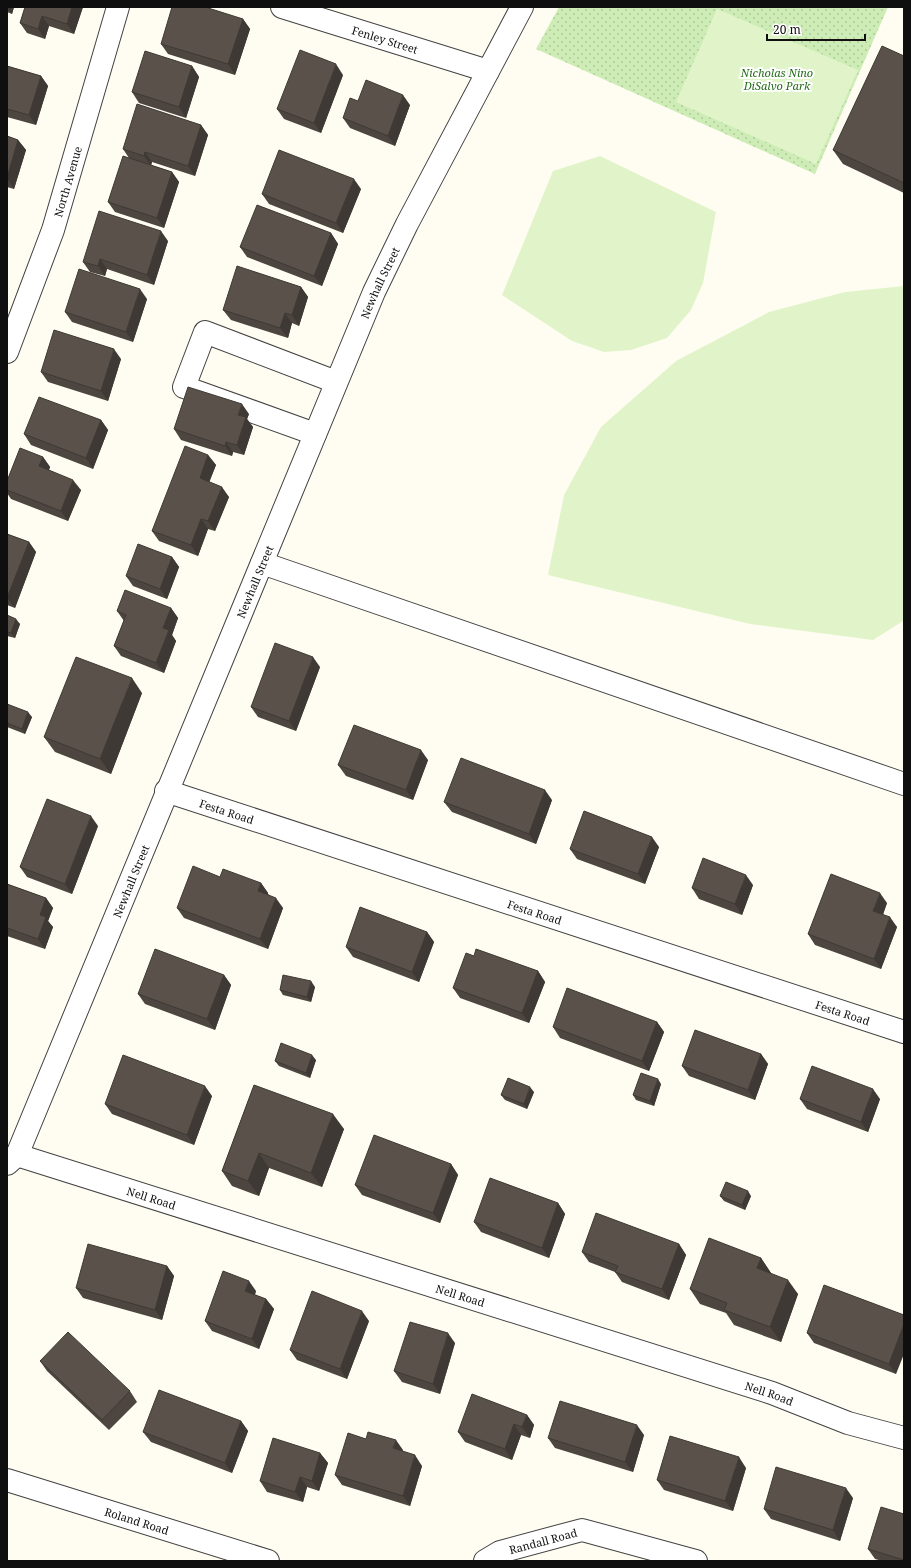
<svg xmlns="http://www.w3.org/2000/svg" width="911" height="1568" viewBox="0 0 911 1568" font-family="'Noto Serif',serif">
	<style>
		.grass { fill: url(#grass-dots) }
		.pitch { fill: #e1f4c9 }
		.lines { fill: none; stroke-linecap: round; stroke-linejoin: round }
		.minor-casing { stroke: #424242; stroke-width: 24 }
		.minor { stroke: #fff; stroke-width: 22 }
		.wall { fill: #4d4640 }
		.shaded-wall { fill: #3e3934 }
		.building { fill: #59514a; stroke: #3e3934 }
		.labels { text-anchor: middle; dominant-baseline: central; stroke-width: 4; stroke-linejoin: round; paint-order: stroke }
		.street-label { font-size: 11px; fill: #0f0f0f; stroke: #fff }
		.park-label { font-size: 11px; font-style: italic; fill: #236d19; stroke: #fff }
	</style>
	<defs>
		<pattern id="grass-dots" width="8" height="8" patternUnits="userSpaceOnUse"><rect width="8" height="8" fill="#ceedb6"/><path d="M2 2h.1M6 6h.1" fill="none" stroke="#b0ca9b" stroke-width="1.8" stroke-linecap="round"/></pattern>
	</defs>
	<rect width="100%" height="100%" fill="#fffdf1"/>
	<polygon class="grass" points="559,7 888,7 815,174 536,49"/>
	<g class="pitch">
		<polygon points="717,9 858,70 816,164 676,102"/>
		<polygon points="600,156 716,212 703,283 691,310 667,338 631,350 604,352 572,341 502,295 553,171"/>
		<polygon points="904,286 903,621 873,640 750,624 548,575 564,495 601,427 676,361 769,312 845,292"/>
	</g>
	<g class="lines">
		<g class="minor-casing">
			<g id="minor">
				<path id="s1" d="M282 7 488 71"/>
				<path id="s2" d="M7 352 53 230 118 7"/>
				<polyline points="315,434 184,387 205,332 336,382"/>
				<polyline points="262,563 904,784"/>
				<path id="s3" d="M166 791 904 1032"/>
				<path id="s4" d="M17 1155 772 1393 848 1423 904 1438"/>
				<path id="s5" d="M7 1164 17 1155 374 292 407 224 522 7"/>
				<path id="s6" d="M7 1480 268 1561"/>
				<path id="s7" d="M485 1561 500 1552 582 1530 696 1561"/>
			</g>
		</g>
		<use href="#minor" class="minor"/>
	</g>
	<g class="wall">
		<polygon points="7,7 14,7 12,14 7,12"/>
		<polygon points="25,7 83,7 74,34 49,26 45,39 27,33 20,23"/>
		<polygon points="243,19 250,29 235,75 168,54 161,44"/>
		<polygon points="904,56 904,193 843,164 833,150"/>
		<polygon points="7,66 41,76 48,86 36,125 7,117"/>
		<polygon points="192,66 199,77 186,118 139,103 132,92"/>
		<polygon points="343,75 321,133 284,119 277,109"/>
		<polygon points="358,101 410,105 395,146 350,128 343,118"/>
		<polygon points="201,125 208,135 195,176 152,162 151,165 172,172 179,182 164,228 115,212 108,202 129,158 123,149"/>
		<polygon points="7,136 18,140 26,150 14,189 7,187"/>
		<polygon points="361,189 343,233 269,204 262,194"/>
		<polygon points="331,233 338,244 322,286 247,257 240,247"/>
		<polygon points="168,241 154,285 107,269 105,276 90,272 83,262"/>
		<polygon points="301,287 308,297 299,326 292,323 288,338 231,320 223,310"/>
		<polygon points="147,299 133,342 72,322 65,312"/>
		<polygon points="121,359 108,401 48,382 41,372"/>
		<polygon points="249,414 247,419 253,427 244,455 233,452 232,456 181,440 174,429"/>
		<polygon points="101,420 108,430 93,469 31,445 24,434"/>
		<polygon points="208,455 216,465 209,482 229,497 215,531 208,529 198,556 159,541 152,531"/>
		<polygon points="43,457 50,467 49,470 81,490 68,521 11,499 7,493 7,481"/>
		<polygon points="7,534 29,542 36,552 15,608 7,605"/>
		<polygon points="172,557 179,567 167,599 133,586 126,576"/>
		<polygon points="171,608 178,618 172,635 176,641 164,673 121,656 114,646 124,621 117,611"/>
		<polygon points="7,615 20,624 15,638 7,636"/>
		<polygon points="320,667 296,731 258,717 251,707"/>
		<polygon points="142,693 111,774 55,752 44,737"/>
		<polygon points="7,704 32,717 25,734 7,727"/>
		<polygon points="428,760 413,800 346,776 338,765"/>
		<polygon points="552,800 536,844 452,812 444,802"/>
		<polygon points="98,826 72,894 27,877 20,867"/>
		<polygon points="659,847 645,884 577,859 570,849"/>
		<polygon points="220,877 261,883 268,893 268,894 283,908 268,949 184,918 177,908"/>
		<polygon points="7,884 46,898 53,908 48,921 53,927 45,949 7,936"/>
		<polygon points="753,885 742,915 699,899 692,888"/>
		<polygon points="887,903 883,915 897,927 881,969 815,945 808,934"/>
		<polygon points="427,932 434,942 419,982 353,957 346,947"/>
		<polygon points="474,956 538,971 545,982 529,1023 460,998 453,988"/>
		<polygon points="224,975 231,985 215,1030 145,1004 138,994"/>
		<polygon points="315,987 311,1002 283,995 280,990"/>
		<polygon points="657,1022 664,1032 649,1071 560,1038 553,1027"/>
		<polygon points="761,1054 768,1064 755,1100 689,1076 682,1066"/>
		<polygon points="316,1060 310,1078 279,1066 275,1061"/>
		<polygon points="661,1084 654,1106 636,1100 633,1095"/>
		<polygon points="254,1085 344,1129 322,1187 269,1168 259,1196 232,1186 222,1171"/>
		<polygon points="534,1092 527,1109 505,1100 501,1095"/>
		<polygon points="212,1096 194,1145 112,1114 105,1104"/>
		<polygon points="800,1099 880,1099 868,1132 807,1109"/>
		<polygon points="451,1164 458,1175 440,1223 362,1195 355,1185"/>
		<polygon points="720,1196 751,1196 745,1210 724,1201"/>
		<polygon points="558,1203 565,1214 549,1258 481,1232 474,1222"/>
		<polygon points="679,1244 686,1255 669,1300 622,1282 615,1272 589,1262 582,1252"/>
		<polygon points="761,1258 771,1273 798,1294 781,1342 734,1325 726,1313 700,1304 690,1289"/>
		<polygon points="167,1266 174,1276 162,1320 83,1298 76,1288"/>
		<polygon points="256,1291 255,1295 266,1299 274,1309 259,1349 212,1331 205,1321"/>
		<polygon points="904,1315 896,1374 814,1343 807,1333"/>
		<polygon points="369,1321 347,1379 297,1360 290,1350"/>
		<polygon points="455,1343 440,1394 402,1382 394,1371"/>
		<polygon points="40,1361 130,1391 137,1402 109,1430 47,1371"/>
		<polygon points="527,1415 534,1425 530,1438 521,1435 512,1460 465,1442 458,1432"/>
		<polygon points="241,1421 248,1431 232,1473 151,1442 143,1432"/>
		<polygon points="644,1435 633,1472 555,1448 548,1438"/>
		<polygon points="403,1450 402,1451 422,1466 410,1506 342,1485 335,1475"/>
		<polygon points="320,1453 328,1463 319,1491 307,1487 303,1502 267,1492 260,1481"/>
		<polygon points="746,1468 733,1511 664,1490 657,1480"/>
		<polygon points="853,1498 840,1541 771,1519 764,1509"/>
		<polygon points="904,1514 904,1561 882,1561 875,1559 868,1549"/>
	</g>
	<g class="shaded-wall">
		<polygon points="7,7 14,7 12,14"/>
		<polygon points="72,7 83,7 74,34 67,24"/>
		<polygon points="42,16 49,26 45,39 38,29"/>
		<polygon points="243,19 250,29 235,75 228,64"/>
		<polygon points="336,64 343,75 321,133 314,123"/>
		<polygon points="192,66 199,77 186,118 179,107"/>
		<polygon points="41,76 48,86 36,125 29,115"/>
		<polygon points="403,95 410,105 395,146 388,136"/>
		<polygon points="201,125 208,135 195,176 188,166"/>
		<polygon points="18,140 26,150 14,189 7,178"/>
		<polygon points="145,152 152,162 151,166 144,156"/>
		<polygon points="172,172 179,182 164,228 157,218"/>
		<polygon points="354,179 361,189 343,233 336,223"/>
		<polygon points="161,231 168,241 154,285 147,275"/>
		<polygon points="331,233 338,244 322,286 314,276"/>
		<polygon points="100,259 107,269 105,276 98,266"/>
		<polygon points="301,287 308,297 299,326 292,315"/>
		<polygon points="140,289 147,299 133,342 126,332"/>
		<polygon points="285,313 292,323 288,338 280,328"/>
		<polygon points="114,349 121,359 108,401 101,391"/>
		<polygon points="242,404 249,414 247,419 253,427 244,455 237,445 238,415"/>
		<polygon points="101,420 108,430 93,469 86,458"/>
		<polygon points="226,442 233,452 232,456 225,446"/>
		<polygon points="208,455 216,465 207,488 200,478"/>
		<polygon points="43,457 50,467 46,477 39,466"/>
		<polygon points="73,480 81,490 68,521 61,511"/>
		<polygon points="222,487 229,497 215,531 208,521"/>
		<polygon points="201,519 208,529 198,556 191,545"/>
		<polygon points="29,542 36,552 15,608 7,598"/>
		<polygon points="172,557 179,567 167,599 160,589"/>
		<polygon points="171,608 178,618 172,635 176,641 164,673 156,663 163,628"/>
		<polygon points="16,619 20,624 15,638 11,633"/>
		<polygon points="313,657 320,667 296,731 289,721"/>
		<polygon points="132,678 142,693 111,774 100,759"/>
		<polygon points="28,712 32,717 25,734 22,729"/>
		<polygon points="421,750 428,760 413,800 406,790"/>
		<polygon points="545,790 552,800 536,844 529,834"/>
		<polygon points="91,816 98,826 72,894 65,884"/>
		<polygon points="652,837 659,847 645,884 638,874"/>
		<polygon points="746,875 753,885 742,915 735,904"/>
		<polygon points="261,883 268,893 265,901 258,891"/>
		<polygon points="880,893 887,903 880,921 873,911"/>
		<polygon points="46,898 53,908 48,921 53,927 45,949 38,939 40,915"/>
		<polygon points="276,898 283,908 268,949 260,939"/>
		<polygon points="890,917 897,927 881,969 874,959"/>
		<polygon points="427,932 434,942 419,982 412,972"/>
		<polygon points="538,971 545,982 529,1023 522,1013"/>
		<polygon points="224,975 231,985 215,1030 207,1019"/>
		<polygon points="311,981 315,987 311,1002 307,997"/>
		<polygon points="657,1022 664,1032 649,1071 642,1061"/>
		<polygon points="761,1054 768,1064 755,1100 748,1090"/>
		<polygon points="312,1055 316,1060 310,1078 306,1073"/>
		<polygon points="658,1079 661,1084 654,1106 650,1101"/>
		<polygon points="205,1086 212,1096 194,1145 187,1135"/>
		<polygon points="530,1087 534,1092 527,1109 524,1104"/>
		<polygon points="873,1089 880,1099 868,1132 861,1122"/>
		<polygon points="333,1114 344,1129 322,1187 311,1173"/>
		<polygon points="259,1153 269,1168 259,1196 248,1181"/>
		<polygon points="451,1164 458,1175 440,1223 433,1213"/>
		<polygon points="748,1191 751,1196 745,1210 742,1205"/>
		<polygon points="558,1203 565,1214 549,1258 542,1248"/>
		<polygon points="679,1244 686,1255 669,1300 662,1289"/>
		<polygon points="761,1258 771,1273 767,1283 757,1268"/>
		<polygon points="167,1266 174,1276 162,1320 155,1310"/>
		<polygon points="788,1280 798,1294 781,1342 770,1327"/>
		<polygon points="249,1281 256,1291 252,1301 245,1291"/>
		<polygon points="266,1299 274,1309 259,1349 252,1339"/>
		<polygon points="362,1311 369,1321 347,1379 340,1369"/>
		<polygon points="904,1324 904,1354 896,1374 889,1364"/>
		<polygon points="448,1333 455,1343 440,1394 433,1384"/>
		<polygon points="527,1415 534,1425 530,1438 522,1427"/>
		<polygon points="241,1421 248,1431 232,1473 225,1463"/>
		<polygon points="514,1424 521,1435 512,1460 505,1449"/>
		<polygon points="637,1425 644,1435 633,1472 625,1462"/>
		<polygon points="396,1440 403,1450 400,1459 393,1448"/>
		<polygon points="320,1453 328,1463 319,1491 312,1481"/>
		<polygon points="415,1455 422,1466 410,1506 403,1496"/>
		<polygon points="739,1457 746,1468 733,1511 725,1501"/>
		<polygon points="300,1477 307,1487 303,1502 295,1492"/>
		<polygon points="846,1488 853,1498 840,1541 833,1530"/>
	</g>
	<g class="building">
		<polygon points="25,7 72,7 67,24 42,16 38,29 20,23"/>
		<polygon points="172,7 205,7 243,19 228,64 161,44"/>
		<polygon points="882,46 904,56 904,183 833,150"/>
		<polygon points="300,50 336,64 314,123 277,109"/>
		<polygon points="145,51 192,66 179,107 132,92"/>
		<polygon points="7,66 41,76 29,115 7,109"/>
		<polygon points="366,80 403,95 388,136 343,118 350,98 358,101"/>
		<polygon points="137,104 201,125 188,166 145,152 144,156 123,149"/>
		<polygon points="7,136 18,140 7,178"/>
		<polygon points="279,150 354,179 336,223 262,194"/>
		<polygon points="123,156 172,172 157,218 108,202"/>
		<polygon points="257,205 331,233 314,276 240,247"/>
		<polygon points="99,211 161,231 147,275 100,259 98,266 83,262"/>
		<polygon points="237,266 301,287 292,315 285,313 280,328 223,310"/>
		<polygon points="79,269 140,289 126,332 65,312"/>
		<polygon points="54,330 114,349 101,391 41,372"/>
		<polygon points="188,387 242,404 238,415 246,417 237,445 226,442 225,446 174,429"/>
		<polygon points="39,397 101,420 86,458 24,434"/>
		<polygon points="185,446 208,455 200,478 222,487 208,521 201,519 191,545 152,531"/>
		<polygon points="20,448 43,457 39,466 73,480 61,511 7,490 7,481"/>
		<polygon points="7,534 29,542 7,598"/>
		<polygon points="138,544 172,557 160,589 126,576"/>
		<polygon points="125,590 171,608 163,628 169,630 156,663 114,646 126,615 117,611"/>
		<polygon points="7,615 16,619 11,633 7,632"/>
		<polygon points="275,643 313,657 289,721 251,707"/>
		<polygon points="76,657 132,678 100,759 44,737"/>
		<polygon points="7,704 28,712 22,729 7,723"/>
		<polygon points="354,725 421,750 406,790 338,765"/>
		<polygon points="461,758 545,790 529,834 444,802"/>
		<polygon points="47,799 91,816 65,884 20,867"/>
		<polygon points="584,811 652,837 638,874 570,849"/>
		<polygon points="703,858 746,875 735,904 692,888"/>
		<polygon points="193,866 220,877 223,869 261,883 258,891 276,898 260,939 177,908"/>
		<polygon points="831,874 880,893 873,911 890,917 874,959 808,934"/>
		<polygon points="7,884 46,898 40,915 46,917 38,939 7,928"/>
		<polygon points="360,907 427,932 412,972 346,947"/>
		<polygon points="155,949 224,975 207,1019 138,994"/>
		<polygon points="476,949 538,971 522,1013 453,988 466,953 474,956"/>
		<polygon points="283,975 311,981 307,997 280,990"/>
		<polygon points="567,988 657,1022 642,1061 553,1027"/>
		<polygon points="695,1030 761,1054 748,1090 682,1066"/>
		<polygon points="281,1043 312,1055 306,1073 275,1061"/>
		<polygon points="123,1055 205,1086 187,1135 105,1104"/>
		<polygon points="812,1066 873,1089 861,1122 800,1099"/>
		<polygon points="641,1073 658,1079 650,1101 633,1095"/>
		<polygon points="508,1078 530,1087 524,1104 501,1095"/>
		<polygon points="254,1085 333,1114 311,1173 259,1153 248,1181 222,1171"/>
		<polygon points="374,1135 451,1164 433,1213 355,1185"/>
		<polygon points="490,1178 558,1203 542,1248 474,1222"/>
		<polygon points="726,1182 748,1191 742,1205 720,1196"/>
		<polygon points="596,1213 679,1244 662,1289 615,1272 618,1266 582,1252"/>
		<polygon points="709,1238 761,1258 757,1268 788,1280 770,1327 724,1310 727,1303 690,1289"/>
		<polygon points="88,1244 167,1266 155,1310 76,1288"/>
		<polygon points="223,1271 249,1281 245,1291 266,1299 252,1339 205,1321"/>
		<polygon points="824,1285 904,1315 904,1324 889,1364 807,1333"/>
		<polygon points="312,1291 362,1311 340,1369 290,1350"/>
		<polygon points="410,1322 448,1333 433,1384 394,1371"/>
		<polygon points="68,1332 130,1391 102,1420 40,1361"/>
		<polygon points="159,1390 241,1421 225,1463 143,1432"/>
		<polygon points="472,1394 527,1415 522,1427 514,1424 505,1449 458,1432"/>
		<polygon points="560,1401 637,1425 625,1462 548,1438"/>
		<polygon points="368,1432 396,1440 393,1448 415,1455 403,1496 335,1475 348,1433 366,1439"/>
		<polygon points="670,1436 739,1457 725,1501 657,1480"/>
		<polygon points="273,1438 320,1453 312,1481 300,1477 295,1492 260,1481"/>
		<polygon points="776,1467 846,1488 833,1530 764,1509"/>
		<polygon points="881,1507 904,1514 904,1560 868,1549"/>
	</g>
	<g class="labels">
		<g class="street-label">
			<text stroke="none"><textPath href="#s1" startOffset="108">Fenley Street</textPath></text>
			<text stroke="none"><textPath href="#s2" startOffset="181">North Avenue</textPath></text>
			<text stroke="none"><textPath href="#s5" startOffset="958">Newhall Street</textPath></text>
			<text stroke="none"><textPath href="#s5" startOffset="634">Newhall Street</textPath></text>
			<text stroke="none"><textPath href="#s3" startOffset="64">Festa Road</textPath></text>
			<text stroke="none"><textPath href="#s5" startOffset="310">Newhall Street</textPath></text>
			<text stroke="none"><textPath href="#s3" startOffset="388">Festa Road</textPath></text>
			<text stroke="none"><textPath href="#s3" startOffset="712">Festa Road</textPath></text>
			<text stroke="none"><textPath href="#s4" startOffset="141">Nell Road</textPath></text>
			<text stroke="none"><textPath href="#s4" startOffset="465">Nell Road</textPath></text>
			<text stroke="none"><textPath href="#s4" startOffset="789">Nell Road</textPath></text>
			<text stroke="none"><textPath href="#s6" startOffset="136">Roland Road</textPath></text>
			<text stroke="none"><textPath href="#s7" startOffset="62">Randall Road</textPath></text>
		</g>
		<g class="park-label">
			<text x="777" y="72">Nicholas Nino<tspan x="777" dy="13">DiSalvo Park</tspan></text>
		</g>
	</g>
	<rect width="911" height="1568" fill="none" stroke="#0f0f0f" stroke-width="16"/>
	<path d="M767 34v6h98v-6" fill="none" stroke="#0f0f0f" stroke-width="2"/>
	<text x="773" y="34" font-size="12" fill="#0f0f0f" stroke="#ffffff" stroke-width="3" paint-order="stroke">20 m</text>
</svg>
